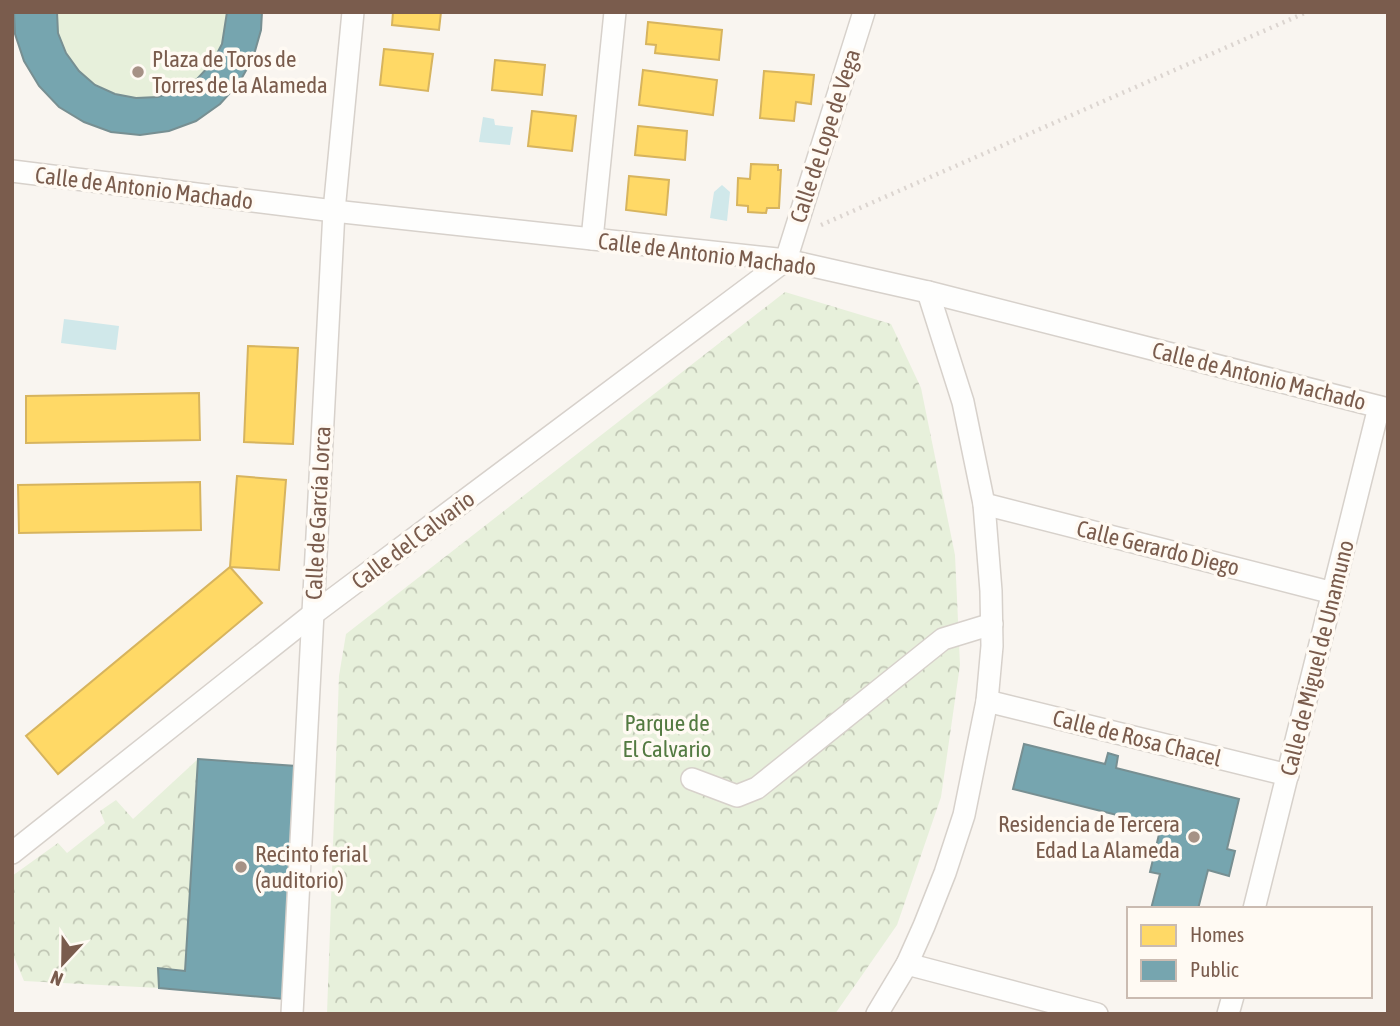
<svg xmlns="http://www.w3.org/2000/svg" width="1400" height="1026" viewBox="0 0 1400 1026" font-family="'Asap Condensed',sans-serif">
	<style>
		.forest { fill: url(#forest-crowns) }
		.pitch { fill: #e7f0db }
		.water { fill: #d0e8ea }
		.homes { fill: #ffd966; stroke: #d7b45e; stroke-width: 2 }
		.public { fill: #76a5af; stroke: #778f92; stroke-width: 2 }
		.lines { fill: none; stroke-linecap: round; stroke-linejoin: round }
		.street-casing { stroke: #d7d1cb; stroke-width: 24 }
		.path { stroke: #dcd5d0; stroke-width: 4.5; stroke-dasharray: 2 5; stroke-linecap: butt }
		.street { stroke: #fefefd; stroke-width: 21 }
		.poi-dot { fill: #a69286; stroke: #fffaf3; stroke-width: 2.5 }
		.labels { text-anchor: middle; dominant-baseline: central; stroke-width: 7; stroke-linejoin: round; paint-order: stroke }
		.poi-label { font-size: 23px; fill: #7a5c4d; stroke: #fffaf3; text-anchor: start }
		.street-label { font-size: 23px; fill: #7a5c4d; stroke: #fffaf3 }
		.park-label { font-size: 23px; fill: #537a41; stroke: #fffaf3 }
	</style>
	<defs>
		<pattern id="forest-crowns" width="20" height="18" patternUnits="userSpaceOnUse" patternTransform="scale(1.75)"><rect width="20" height="18" fill="#e7f0db"/><path d="M2 6a3 3 0 1 1 6 0M12 15a3 3 0 1 1 6 0" fill="none" stroke="#c0c6b4"/></pattern>
	</defs>
	<rect width="100%" height="100%" fill="#f9f5f0"/>
	<g class="forest">
		<polygon points="785,292 891,324 921,388 955,555 960,665 941,797 897,925 835,1014 327,1014 339,676 346,634"/>
		<polygon points="198,759 185,971 158,968 159,988 24,981 12,952 12,876 58,843 67,853 105,823 100,811 116,800 133,819"/>
	</g>
	<polygon class="pitch" points="14,12 262,12 261,30 253,58 239,83 220,104 196,121 111,132 84,122 59,107 15,34"/>
	<g class="water">
		<polygon points="483,117 494,119 495,125 513,127 510,145 479,142"/>
		<polygon points="722,185 730,192 727,221 710,218 714,192"/>
		<polygon points="64,319 119,326 116,350 61,343"/>
	</g>
	<g class="homes">
		<polygon points="393,12 441,12 439,30 392,25"/>
		<polygon points="648,22 722,30 719,60 655,53 656,45 646,44"/>
		<polygon points="384,49 433,54 428,91 380,85"/>
		<polygon points="495,60 545,65 542,95 492,90"/>
		<polygon points="643,70 717,80 713,115 639,105"/>
		<polygon points="764,71 814,75 811,104 796,102 794,121 760,118"/>
		<polygon points="532,111 576,116 572,151 528,146"/>
		<polygon points="638,126 687,131 685,160 635,155"/>
		<polygon points="751,164 778,165 778,170 781,170 779,208 767,208 766,213 748,212 748,206 737,205 738,178 750,179"/>
		<polygon points="629,176 669,180 666,215 626,210"/>
		<polygon points="248,346 298,348 293,444 244,442"/>
		<polygon points="199,393 200,440 26,443 26,396"/>
		<polygon points="237,476 286,480 279,570 230,567"/>
		<polygon points="200,482 201,530 19,533 18,485"/>
		<polygon points="230,567 262,603 58,774 26,736"/>
	</g>
	<g class="public">
		<polygon points="14,12 57,12 58,33 66,53 79,71 95,85 115,94 136,98 158,97 179,90 197,79 212,63 222,44 227,12 262,12 261,30 253,58 239,83 220,104 196,121 169,131 140,135 111,132 84,122 59,107 39,86 24,61 15,34"/>
		<polygon points="1024,744 1105,764 1108,753 1118,756 1116,768 1239,799 1227,849 1235,851 1229,876 1208,870 1198,909 1151,909 1160,874 1150,872 1161,826 1013,789"/>
		<polygon points="198,759 296,766 284,999 159,988 158,968 185,971"/>
	</g>
	<g class="lines">
		<g class="street-casing">
			<g id="street">
				<polyline points="12,171 334,211 786,260 928,292 1388,409"/>
				<polyline points="592,239 615,12"/>
				<polyline points="984,504 1333,593"/>
				<polyline points="987,701 1288,775"/>
				<polyline points="692,779 737,796 757,788 943,639 992,624"/>
				<polyline points="12,853 313,614 786,260 864,12"/>
				<polyline points="1254,909 1379,407"/>
				<polyline points="907,964 1097,1014"/>
				<polyline points="292,1014 334,211 353,12"/>
				<polyline points="877,1014 907,964 924,926 945,873 964,815 987,701 992,646 991,591 984,504 963,402 928,292"/>
				<polyline points="1228,1014 1233,996"/>
			</g>
		</g>
		<polyline class="path" points="821,225 1307,12"/>
		<use href="#street" class="street"/>
	</g>
	<g class="poi-dot">
		<circle cx="138" cy="72" r="7"/>
		<circle cx="1194" cy="837" r="7"/>
		<circle cx="241" cy="867" r="7"/>
	</g>
	<g class="labels">
		<g class="poi-label">
			<text x="152" y="59">Plaza de Toros de<tspan x="152" dy="26">Torres de la Alameda</tspan></text>
			<text x="1180" y="824" text-anchor="end">Residencia de Tercera<tspan x="1180" dy="26">Edad La Alameda</tspan></text>
			<text x="255" y="854">Recinto ferial<tspan x="255" dy="26">(auditorio)</tspan></text>
		</g>
		<g class="street-label">
			<text transform="translate(825 136) rotate(-72)">Calle de Lope de Vega</text>
			<text transform="translate(144 188) rotate(7)">Calle de Antonio Machado</text>
			<text transform="translate(707 254) rotate(7)">Calle de Antonio Machado</text>
			<text transform="translate(1259 376) rotate(14)">Calle de Antonio Machado</text>
			<text transform="translate(318 513) rotate(-87)">Calle de García Lorca</text>
			<text transform="translate(413 540) rotate(-37)">Calle del Calvario</text>
			<text transform="translate(1158 548) rotate(14)">Calle Gerardo Diego</text>
			<text transform="translate(1317 658) rotate(-76)">Calle de Miguel de Unamuno</text>
			<text transform="translate(1137 738) rotate(14)">Calle de Rosa Chacel</text>
		</g>
		<g class="park-label">
			<text x="667" y="723">Parque de<tspan x="667" dy="26">El Calvario</tspan></text>
		</g>
	</g>
	<rect width="1400" height="1026" fill="none" stroke="#7a5c4d" stroke-width="28"/>
	<rect x="1127" y="907" width="245" height="91" fill="#fffaf3" stroke="#cabbb1" stroke-width="2"/>
	<rect x="1141" y="925" width="35" height="21" fill="#ffd966" stroke="#cabbb1" stroke-width="2"/>
	<text x="1190" y="942" font-size="21" fill="#7a5c4d">Homes</text>
	<rect x="1141" y="960" width="35" height="21" fill="#76a5af" stroke="#cabbb1" stroke-width="2"/>
	<text x="1190" y="977" font-size="21" fill="#7a5c4d">Public</text>
	<g transform="translate(63 963) rotate(202)" stroke="#fffaf3" stroke-width="5" paint-order="stroke">
	<path d="M0-5L12 26L0 18L-12 26Z" fill="#7a5c4d"/>
	<text y="-10" font-size="19" font-weight="bold" text-anchor="middle" fill="#7a5c4d">N</text>
	</g>
</svg>
